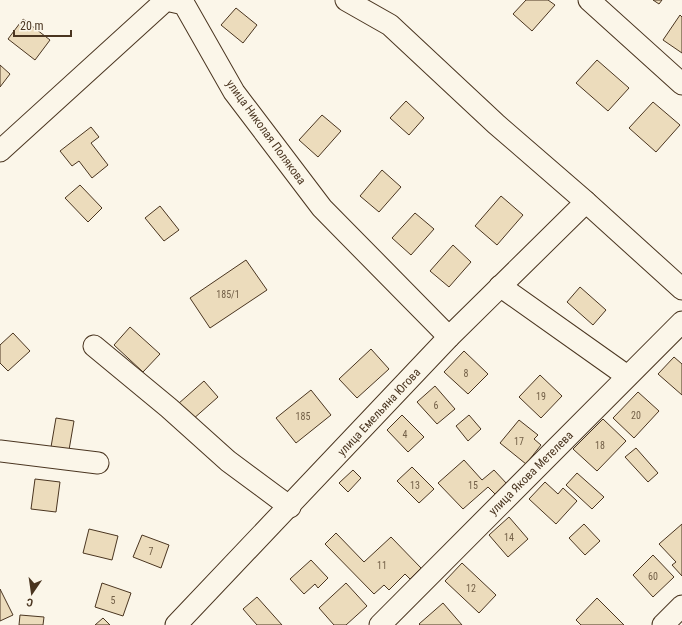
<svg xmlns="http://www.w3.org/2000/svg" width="682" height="625" viewBox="0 0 682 625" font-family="'Roboto Condensed',sans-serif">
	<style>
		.building { fill: #ecdcbc; stroke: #4a3520 }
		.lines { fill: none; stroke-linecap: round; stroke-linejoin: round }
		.minor-casing { stroke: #4a3520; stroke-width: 23 }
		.minor { stroke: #fbf6e9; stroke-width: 21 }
		.labels { text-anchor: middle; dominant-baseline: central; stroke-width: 3; stroke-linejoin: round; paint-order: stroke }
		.number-label { font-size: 10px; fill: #725f47 }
		.street-label { font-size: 12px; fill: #4a3520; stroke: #fbf6e9 }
	</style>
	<rect width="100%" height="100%" fill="#fbf6e9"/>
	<g class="building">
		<polygon points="526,0 548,0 555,5 532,31 513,14"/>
		<polygon points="653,0 662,0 659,4"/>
		<polygon points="236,8 257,25 243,43 221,25"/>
		<polygon points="680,15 682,17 682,53 663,40"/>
		<polygon points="23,19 50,40 35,60 8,39"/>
		<polygon points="597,60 629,88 608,111 576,83"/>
		<polygon points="0,65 10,74 0,87"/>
		<polygon points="406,101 424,118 409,135 390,118"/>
		<polygon points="653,102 680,125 656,152 629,128"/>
		<polygon points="322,115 341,131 318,157 299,140"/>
		<polygon points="91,127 99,137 91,143 108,165 92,178 79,161 72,166 60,151"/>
		<polygon points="382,170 401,187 379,212 360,196"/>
		<polygon points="80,185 102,208 88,222 65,198"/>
		<polygon points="501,196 523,215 497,245 475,226"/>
		<polygon points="160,206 179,230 164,241 145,218"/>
		<polygon points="415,213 434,229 411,255 392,238"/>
		<polygon points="453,245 471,262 449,287 430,271"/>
		<polygon points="246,260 267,290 210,328 190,298"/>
		<polygon points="580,287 606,310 593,325 567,302"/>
		<polygon points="130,327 160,354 143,372 114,345"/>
		<polygon points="13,333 30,351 8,371 0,363 0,345"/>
		<polygon points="371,349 389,369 357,398 339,379"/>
		<polygon points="464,351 488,374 468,394 444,372"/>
		<polygon points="674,357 682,364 682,395 658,374"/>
		<polygon points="540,375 562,396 541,418 519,397"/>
		<polygon points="204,381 218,397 192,420 178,404"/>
		<polygon points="435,386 455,409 437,424 417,402"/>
		<polygon points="311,390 331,415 296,443 276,418"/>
		<polygon points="638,392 659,411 634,438 613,418"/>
		<polygon points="402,415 424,437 408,452 387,430"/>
		<polygon points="469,415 481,429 468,441 456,426"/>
		<polygon points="56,418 74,421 69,450 51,447"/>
		<polygon points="603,419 626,441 597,471 573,449"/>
		<polygon points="519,420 538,435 534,439 541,445 526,464 500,443"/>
		<polygon points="636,448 658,473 648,482 625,457"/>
		<polygon points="464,460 482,480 494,470 507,484 496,495 488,487 463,509 438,483"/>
		<polygon points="412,467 434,489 419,503 397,481"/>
		<polygon points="353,470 361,478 348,492 339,483"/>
		<polygon points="577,473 604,497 592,509 566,485"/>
		<polygon points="35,479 60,482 56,512 31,509"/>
		<polygon points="545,482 558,494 563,488 577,501 556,524 529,499"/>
		<polygon points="509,517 528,539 508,557 489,535"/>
		<polygon points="584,524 600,541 585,555 569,538"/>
		<polygon points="682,524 682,576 672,565 676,562 659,544"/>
		<polygon points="89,529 118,536 112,560 83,553"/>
		<polygon points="336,533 364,562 391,537 421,568 410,579 405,574 389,590 384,585 374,594 325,544"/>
		<polygon points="142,535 169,545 161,568 133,557"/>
		<polygon points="653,555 674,577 653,597 633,575"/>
		<polygon points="311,560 328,578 318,588 315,584 304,594 290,579"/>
		<polygon points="462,563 496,595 479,613 445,581"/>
		<polygon points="102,583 131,593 123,616 95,607"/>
		<polygon points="346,583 367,606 346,625 334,625 319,608"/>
		<polygon points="0,589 13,615 0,621"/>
		<polygon points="257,597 282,625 257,625 243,609"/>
		<polygon points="597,598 624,625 581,625 576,620"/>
		<polygon points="443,603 462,625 420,625 419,624"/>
		<polygon points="20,615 44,617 43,625 19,625"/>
		<polygon points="103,618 110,625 95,625"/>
	</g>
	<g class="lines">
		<g class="minor-casing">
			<g id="minor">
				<polyline points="346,0 390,25 496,124 586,202 682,289"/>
				<polyline points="589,0 682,84"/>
				<polyline points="0,151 166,0 184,4 234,92 322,208 449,337"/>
				<polyline points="500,286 627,376"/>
				<polyline points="94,346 169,408 228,461 290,507"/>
				<polyline points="0,451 98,463"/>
				<polyline points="176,625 449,337 586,202"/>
				<polyline points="380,625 682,322"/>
				<polyline points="663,625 682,606"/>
			</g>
		</g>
		<use href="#minor" class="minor"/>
	</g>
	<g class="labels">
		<g class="number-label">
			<text x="228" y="294">185/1</text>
			<text x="466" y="373">8</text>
			<text x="541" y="396">19</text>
			<text x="436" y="405">6</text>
			<text x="636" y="415">20</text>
			<text x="303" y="416">185</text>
			<text x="405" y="434">4</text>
			<text x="519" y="441">17</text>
			<text x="600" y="445">18</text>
			<text x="415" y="485">13</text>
			<text x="473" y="485">15</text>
			<text x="509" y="537">14</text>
			<text x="151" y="551">7</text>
			<text x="382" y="565">11</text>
			<text x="653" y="576">60</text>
			<text x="471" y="588">12</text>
			<text x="113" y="600">5</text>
		</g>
		<g class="street-label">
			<text transform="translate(266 132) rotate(54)">улица Николая Полякова</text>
			<text transform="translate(379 412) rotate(-47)">улица Емельяна Югова</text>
			<text transform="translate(531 473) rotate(-45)">улица Якова Метелева</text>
		</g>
	</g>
	<g transform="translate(32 593) rotate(193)" stroke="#fbf6e9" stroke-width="3" paint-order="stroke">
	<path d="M0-3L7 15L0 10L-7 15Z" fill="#4a3520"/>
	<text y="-6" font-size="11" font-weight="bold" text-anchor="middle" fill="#4a3520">С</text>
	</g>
	<path d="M14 30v6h57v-6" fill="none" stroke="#4a3520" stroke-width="2"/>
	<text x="20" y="30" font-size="12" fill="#4a3520" stroke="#fbf6e9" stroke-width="3" paint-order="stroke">20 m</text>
</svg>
